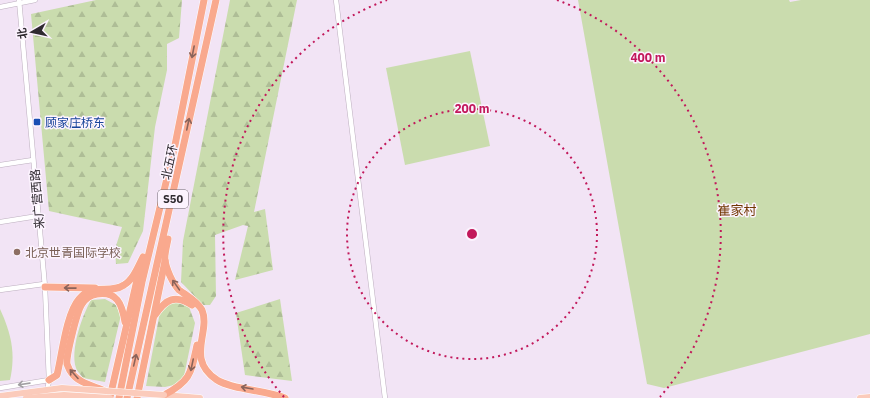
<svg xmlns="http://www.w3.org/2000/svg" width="870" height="398" viewBox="0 0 870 398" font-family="'IBM Plex Sans','Noto Sans SC',sans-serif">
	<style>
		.grass { fill: #cadcae }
		.forest { fill: url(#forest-firs) }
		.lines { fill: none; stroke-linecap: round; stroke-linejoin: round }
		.minor-casing { stroke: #bdafbf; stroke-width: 5.5 }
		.major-casing { stroke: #fff; stroke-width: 7 }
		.highway-casing { stroke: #fff; stroke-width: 8 }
		.minor { stroke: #fff; stroke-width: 4.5 }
		.major { stroke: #fbcbbb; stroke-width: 6 }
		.highway { stroke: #f9a98e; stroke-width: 7 }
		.major-bridge-casing { stroke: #fff; stroke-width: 7; stroke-linecap: butt }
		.major-bridge { stroke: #fbcbbb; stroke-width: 6 }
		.oneway { stroke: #8a635a }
		.oneway2 { stroke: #a19fa2 }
		.ring { fill: none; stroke: #c2185b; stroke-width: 2; stroke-dasharray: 2 4 }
		.transit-dot { fill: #1a4fb4; stroke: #fcf3fe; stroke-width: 1.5 }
		.education-dot { fill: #8d6e63; stroke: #fcf3fe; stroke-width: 1.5 }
		.labels { text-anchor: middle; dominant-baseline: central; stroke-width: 3; stroke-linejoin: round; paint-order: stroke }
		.shield { fill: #fcf3fe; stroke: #6c666e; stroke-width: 1 }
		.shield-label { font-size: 11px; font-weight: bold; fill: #2f2a30 }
		.transit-label { font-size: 12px; fill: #164399; stroke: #fcf3fe; text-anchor: start }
		.street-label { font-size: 12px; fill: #2f2a30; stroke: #fcf3fe }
		.education-label { font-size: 12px; fill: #785e54; stroke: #fcf3fe; text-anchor: start }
		.neighbourhood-label { font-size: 13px; fill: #713702; stroke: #fcf3fe }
		.centre { fill: #c2185b; stroke: #fcf3fe; stroke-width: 2 }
		.ring-label { font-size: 12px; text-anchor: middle; font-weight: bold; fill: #c2185b; stroke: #fcf3fe; stroke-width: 3; stroke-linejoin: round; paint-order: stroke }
	</style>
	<defs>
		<pattern id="forest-firs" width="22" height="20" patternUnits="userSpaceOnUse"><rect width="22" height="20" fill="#cadcae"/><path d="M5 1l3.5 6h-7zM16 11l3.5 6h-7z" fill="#aebd96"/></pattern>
	</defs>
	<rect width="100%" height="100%" fill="#f2e4f5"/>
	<g class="grass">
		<polygon points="578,0 789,0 790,2 801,0 870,0 870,334 664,388 647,384"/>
		<polygon points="470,51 490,146 405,165 386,68"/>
		<path d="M0 309C11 333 16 353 10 380L0 381Z"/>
	</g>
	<g class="forest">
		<polygon points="96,0 182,0 179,38 167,44 167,70 155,127 143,231 128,263 116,264 115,249 122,227 49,211 31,14"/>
		<polygon points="230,0 297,0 254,212 265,209 273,270 235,280 248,226 243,225 215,235 216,296 210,305 203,305 181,282 183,241"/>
		<path d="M105 299 116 305 121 315 105 382 83 378C81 375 77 371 76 368 70 350 82 316 91 300Z"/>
		<polygon points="280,299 292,381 245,375 236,313"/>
		<polygon points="181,302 189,307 195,323 184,376 174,385 165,387 146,386 160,312 170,303"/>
	</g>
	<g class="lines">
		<g class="minor-casing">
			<g id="minor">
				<polyline points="19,0 45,287 49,380 47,393"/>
				<polyline points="336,0 385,398"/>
				<polyline points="0,7 35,0"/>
				<polyline points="0,165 33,160"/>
				<polyline points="0,222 38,216"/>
				<polyline points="0,290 44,284"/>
				<polyline points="0,388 49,380"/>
			</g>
		</g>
		<g class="major-casing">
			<g id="major">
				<polyline points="164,395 200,398"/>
				<polyline points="860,398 870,397"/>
			</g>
		</g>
		<g class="highway-casing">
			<g id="highway">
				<path d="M168 239C167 245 164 254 165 260 166 269 173 284 179 290 187 296 197 301 202 310 211 332 185 359 217 380 233 390 265 390 285 398"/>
				<polyline points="45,287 95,288"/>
				<path d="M155 315C166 299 175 294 192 305"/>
				<path d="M49 380 57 375C62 355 66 314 79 299 93 282 109 295 124 285 133 280 138 267 143 257"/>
				<path d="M105 391C94 386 78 383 71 372 69 370 68 366 67 364 66 356 77 311 82 304 85 299 91 295 97 294 117 291 122 304 125 322"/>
				<path d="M164 395C191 381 191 373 197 345"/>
				<polyline points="110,397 140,267"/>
				<polyline points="119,398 142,282 175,145 204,0"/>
				<polyline points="127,398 216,0"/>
				<polyline points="137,398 165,261"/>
			</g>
		</g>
		<use href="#minor" class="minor"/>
		<use href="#major" class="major"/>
		<use href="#highway" class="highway"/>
		<g class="major-bridge-casing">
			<g id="major-bridge">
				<polyline points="0,396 62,388 164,395"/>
				<polyline points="26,398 64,395 110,398"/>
			</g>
		</g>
		<use href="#major-bridge" class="major-bridge"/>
	</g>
	<defs><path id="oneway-shaft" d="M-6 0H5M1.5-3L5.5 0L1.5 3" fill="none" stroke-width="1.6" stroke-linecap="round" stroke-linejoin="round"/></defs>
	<g class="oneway">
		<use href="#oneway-shaft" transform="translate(193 52) rotate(101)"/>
		<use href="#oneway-shaft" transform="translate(188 124) rotate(-78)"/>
		<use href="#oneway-shaft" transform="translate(176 285) rotate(-125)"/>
		<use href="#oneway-shaft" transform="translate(70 288) rotate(-179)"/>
		<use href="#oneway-shaft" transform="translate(135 360) rotate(-77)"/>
		<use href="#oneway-shaft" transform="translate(192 365) rotate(102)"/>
		<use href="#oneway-shaft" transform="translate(74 374) rotate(-132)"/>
		<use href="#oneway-shaft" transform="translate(247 388) rotate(-170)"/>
	</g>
	<use class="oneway2" href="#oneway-shaft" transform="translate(24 384) rotate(172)"/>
	<g class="ring">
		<circle cx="472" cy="234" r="125"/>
		<path d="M284 397A249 249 0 0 1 387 0M557 0A249 249 0 0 1 660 397"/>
	</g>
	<rect class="transit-dot" x="33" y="118" width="8" height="8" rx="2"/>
	<circle class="education-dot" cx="17" cy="252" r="4"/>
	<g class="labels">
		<rect class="shield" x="158" y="190" width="30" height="18" rx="3"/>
		<g class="shield-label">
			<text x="173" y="199">S50</text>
		</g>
		<g class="transit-label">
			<text x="45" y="122">顾家庄桥东</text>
		</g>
		<g class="street-label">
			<text transform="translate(169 162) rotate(-78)">北五环</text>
			<text transform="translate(37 199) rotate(-95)">来广营西路</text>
		</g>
		<g class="education-label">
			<text x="25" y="252">北京世青国际学校</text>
		</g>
		<g class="neighbourhood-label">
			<text x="737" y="210">崔家村</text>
		</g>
	</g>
	<circle cx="472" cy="234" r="6" class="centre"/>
	<g class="ring-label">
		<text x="648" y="62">400 m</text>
		<text x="472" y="113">200 m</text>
	</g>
	<g transform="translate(32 32) rotate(261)" stroke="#fcf3fe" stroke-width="3" paint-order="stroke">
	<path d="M0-3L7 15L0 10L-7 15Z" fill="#2f2a30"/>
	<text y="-6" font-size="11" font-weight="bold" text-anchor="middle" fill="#2f2a30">北</text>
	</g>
</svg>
